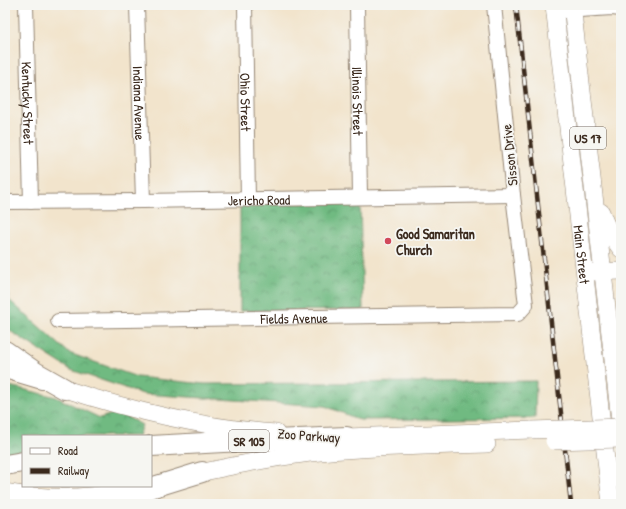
<svg xmlns="http://www.w3.org/2000/svg" width="626" height="509" viewBox="0 0 626 509" font-family="'Patrick Hand',sans-serif">
	<style>
		.forest { fill: url(#forest-crowns); stroke: #557250 }
		.water { fill: url(#water-ripples); stroke: #3e6c6d }
		.lines { fill: none; stroke-linecap: round; stroke-linejoin: round }
		.minor-casing { stroke: #968775; stroke-width: 16 }
		.major-casing { stroke: #968775; stroke-width: 18 }
		.highway-casing { stroke: #968775; stroke-width: 22 }
		.minor { stroke: #fff; stroke-width: 14 }
		.major { stroke: #fff; stroke-width: 17 }
		.highway { stroke: #fff; stroke-width: 20 }
		.rail-casing { stroke: #3b2a1e; stroke-width: 4.5 }
		.rail { stroke: #f6f6f2; stroke-width: 3; stroke-dasharray: 9; stroke-linecap: butt }
		.major-bridge-casing { stroke: #968775; stroke-width: 18; stroke-linecap: butt }
		.major-bridge { stroke: #fff; stroke-width: 17 }
		.poi-dot { fill: #d1495b; stroke: #f6f6f2; stroke-width: 1.5 }
		.labels { text-anchor: middle; dominant-baseline: central; stroke-width: 3.5; stroke-linejoin: round; paint-order: stroke }
		.shield { fill: #f6f6f2; stroke: #73675e; stroke-width: 1 }
		.shield-label { font-size: 13px; font-weight: bold; fill: #3b2a1e }
		.street-label { font-size: 14px; fill: #3b2a1e; stroke: #f6f6f2 }
		.poi-label { font-size: 14px; font-weight: bold; fill: #3b2a1e; stroke: #f6f6f2; text-anchor: start }
	</style>
	<defs>
		<pattern id="forest-crowns" width="20" height="18" patternUnits="userSpaceOnUse"><rect width="20" height="18" fill="#6fba81"/><path d="M2 6a3 3 0 1 1 6 0M12 15a3 3 0 1 1 6 0" fill="none" stroke="#5c9769"/></pattern>
		<pattern id="water-ripples" width="26" height="14" patternUnits="userSpaceOnUse"><rect width="26" height="14" fill="#40aebc"/><path d="M2 4q2-2 4 0t4 0M15 11q2-2 4 0t4 0" fill="none" stroke="#378e98"/></pattern>
	</defs>
	<rect width="100%" height="100%" fill="#f6f6f2"/>
	<filter id="ink" filterUnits="userSpaceOnUse"><feTurbulence type="fractalNoise" baseFrequency=".025" numOctaves="2"/><feDisplacementMap in="SourceGraphic" scale="8" xChannelSelector="R" yChannelSelector="G"/><feConvolveMatrix kernelMatrix="1 2 1 2 8 2 1 2 1" color-interpolation-filters="sRGB"/></filter>
	<filter id="wash" filterUnits="userSpaceOnUse"><feTurbulence type="fractalNoise" baseFrequency=".012" numOctaves="4" result="noise"/><feDisplacementMap in="SourceGraphic" scale="16" xChannelSelector="R" yChannelSelector="G"/><feGaussianBlur stdDeviation="0.9" result="paint"/><feColorMatrix in="noise" values="0 0 0 0 0 0 0 0 0 0 0 0 0 0 0 0 0 1.4 0 .05"/><feComposite in="paint" operator="in"/></filter>
	<g filter="url(#wash)">
		<rect width="100%" height="100%" fill="#f2e4cc"/>
		<g class="forest">
			<polygon points="360,203 363,310 240,311 240,204"/>
			<polygon points="5,278 9,300 69,353 137,377 205,384 536,381 535,418 360,420 325,406 143,394 71,370 13,333 5,326"/>
			<polygon points="5,385 56,397 100,418 118,412 142,425 138,436 23,436 23,450 5,455"/>
		</g>
		<polygon class="water" points="194,502 255,504 178,504"/>
	</g>
	<g filter="url(#ink)">
		<g class="lines">
			<g class="minor-casing">
				<g id="minor">
					<path id="s1" d="M26 5 31 202"/>
					<path id="s2" d="M137 5 143 201"/>
					<path id="s3" d="M245 5 248 200"/>
					<path id="s4" d="M357 5 360 197"/>
					<polyline points="563,11 612,8 621,9"/>
					<path id="s5" d="M5 202 143 201 513 195"/>
					<path id="s6" d="M58 321 518 314 526 305 513 195 494 5"/>
					<polyline points="5,371 42,382"/>
				</g>
			</g>
			<g class="major-casing">
				<g id="major">
					<path id="s7" d="M554 5 611 504"/>
					<polyline points="572,5 621,429"/>
					<path d="M601 212C606 226 612 238 621 249"/>
					<polyline points="591,272 621,271"/>
					<path d="M65 389C133 411 204 428 276 433"/>
					<polyline points="334,437 347,437 532,430"/>
					<path d="M190 475C230 466 270 458 310 453 369 446 429 446 487 444"/>
					<path d="M5 492C43 499 84 499 122 491"/>
				</g>
			</g>
			<g class="highway-casing">
				<g id="highway">
					<polyline points="5,351 35,372 65,389"/>
					<polyline points="151,446 223,442 347,437"/>
					<polyline points="5,465 23,462"/>
					<polyline points="102,504 131,494 202,472"/>
				</g>
			</g>
			<use href="#minor" class="minor"/>
			<use href="#major" class="major"/>
			<use href="#highway" class="highway"/>
			<g class="rail-casing">
				<polyline id="rail" points="516,5 571,504"/>
			</g>
			<use href="#rail" class="rail"/>
			<g class="major-bridge-casing">
				<g id="major-bridge">
					<polyline points="532,430 621,427"/>
					<polyline points="554,441 621,439"/>
				</g>
			</g>
			<use href="#major-bridge" class="major-bridge"/>
		</g>
	</g>
	<circle class="poi-dot" cx="388" cy="241" r="4"/>
	<g class="labels">
		<g class="shield">
			<rect x="570" y="127" width="36" height="22" rx="3"/>
			<rect x="229" y="430" width="40" height="22" rx="3"/>
		</g>
		<g class="shield-label">
			<text x="588" y="138">US 17</text>
			<text x="249" y="441">SR 105</text>
		</g>
		<g class="street-label">
			<text stroke="none"><textPath href="#s4" startOffset="96">Illinois Street</textPath></text>
			<text stroke="none"><textPath href="#s3" startOffset="97">Ohio Street</textPath></text>
			<text stroke="none"><textPath href="#s1" startOffset="98">Kentucky Street</textPath></text>
			<text stroke="none"><textPath href="#s2" startOffset="98">Indiana Avenue</textPath></text>
			<text transform="translate(509 155) rotate(-96)">Sisson Drive</text>
			<text stroke="none"><textPath href="#s5" startOffset="254">Jericho Road</textPath></text>
			<text stroke="none"><textPath href="#s7" startOffset="251">Main Street</textPath></text>
			<text stroke="none"><textPath href="#s6" startOffset="236">Fields Avenue</textPath></text>
			<text transform="translate(309 435) rotate(4)">Zoo Parkway</text>
		</g>
		<g class="poi-label">
			<text x="396" y="233">Good Samaritan<tspan x="396" dy="16">Church</tspan></text>
		</g>
	</g>
	<rect width="626" height="509" fill="none" stroke="#f6f6f2" stroke-width="20"/>
	<rect x="22" y="435" width="130" height="52" fill="#f6f6f2" stroke="#aba49d"/>
	<rect x="30" y="448" width="20" height="6" fill="#ffffff" stroke="#aba49d"/>
	<text x="58" y="455" font-size="12" fill="#3b2a1e">Road</text>
	<rect x="30" y="468" width="20" height="6" fill="#3b2a1e" stroke="#aba49d"/>
	<text x="58" y="475" font-size="12" fill="#3b2a1e">Railway</text>
</svg>
